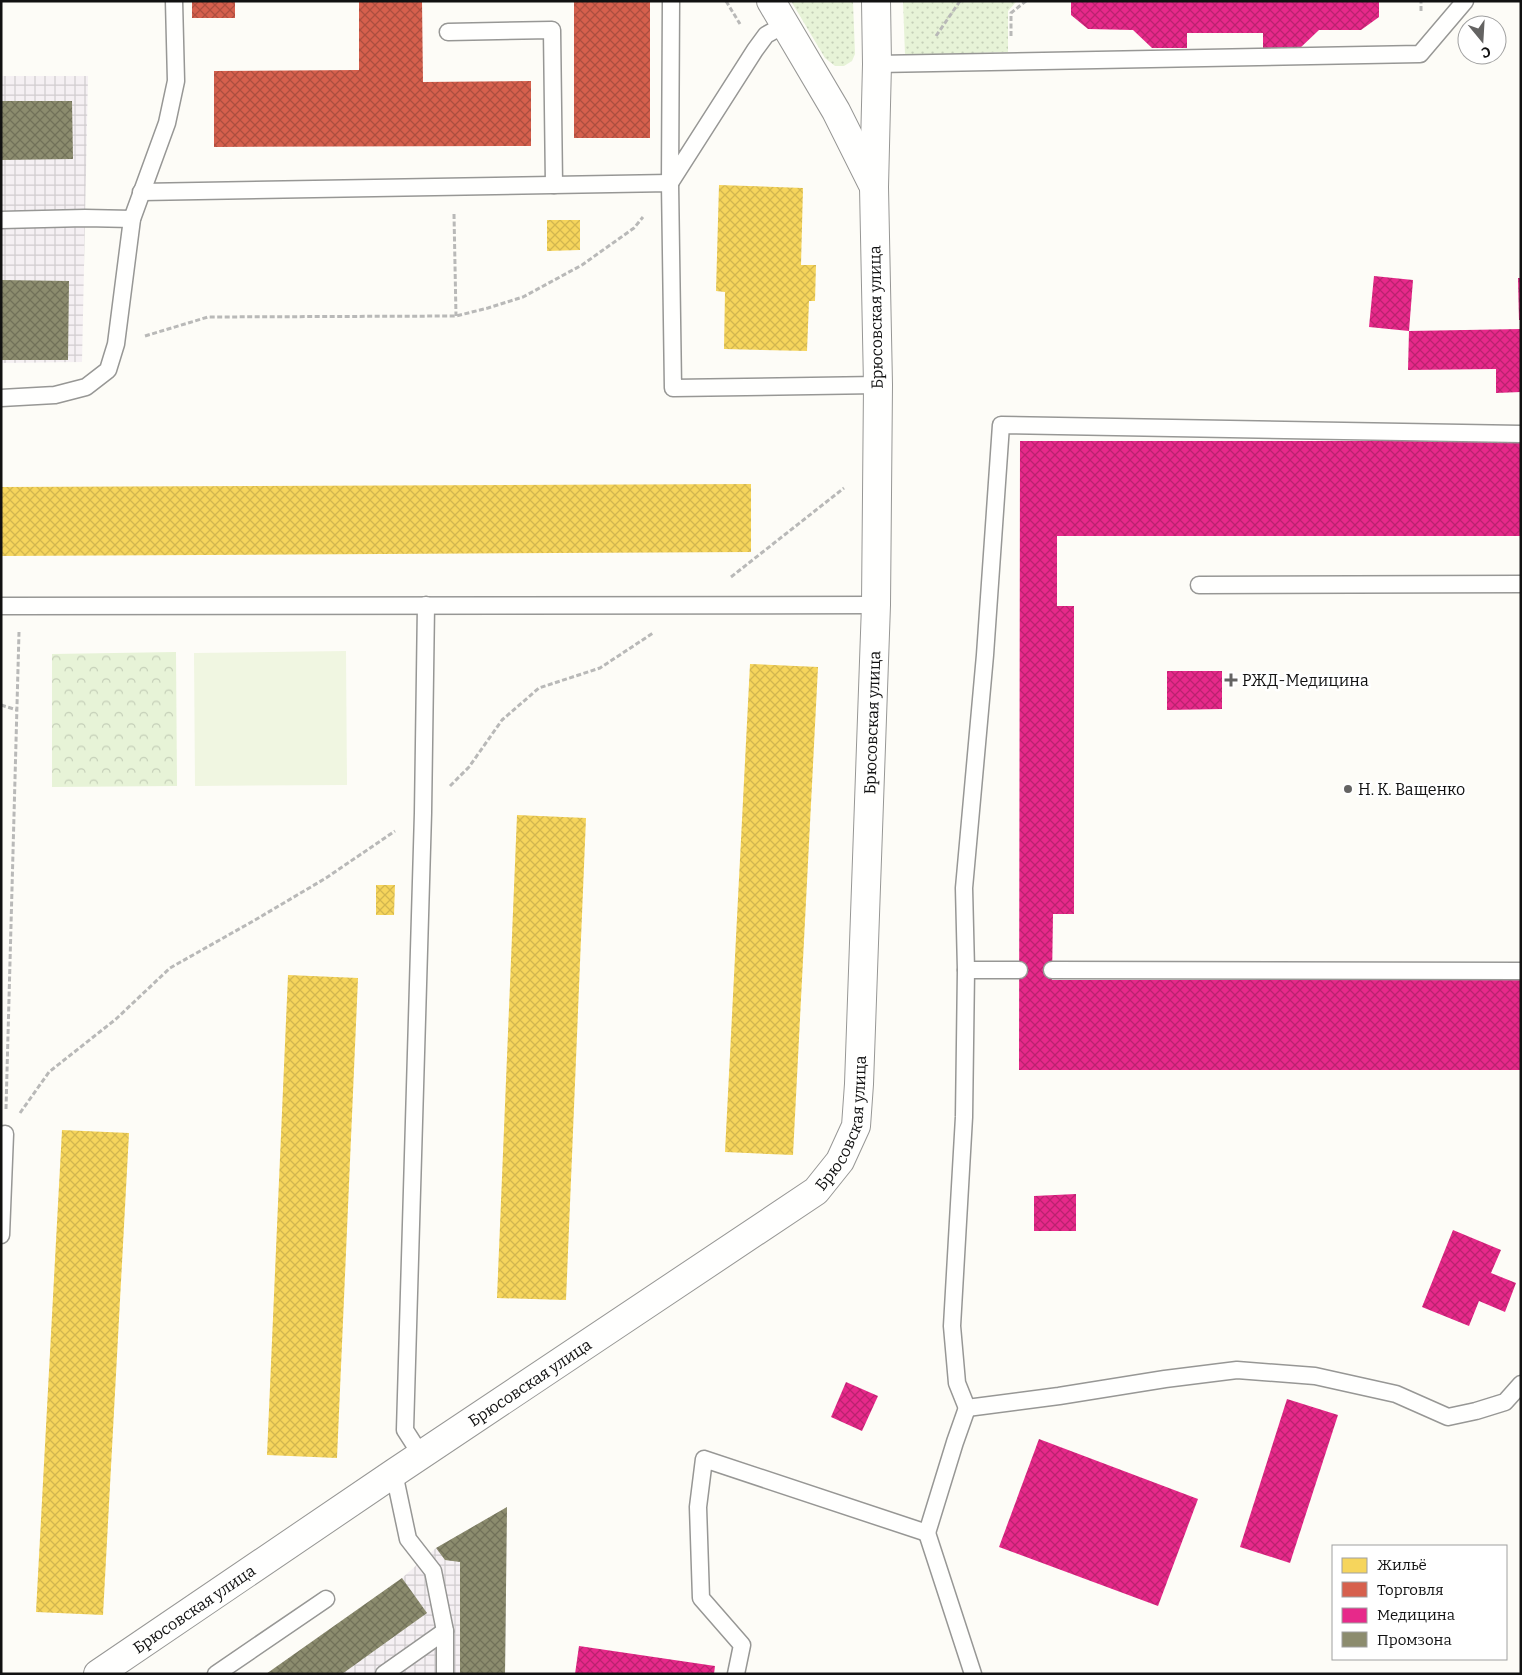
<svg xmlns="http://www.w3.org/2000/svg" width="1522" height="1675" viewBox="0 0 1522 1675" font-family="Bitter,serif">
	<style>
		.industrial { fill: url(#industrial-grid) }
		.grass { fill: url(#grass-dots) }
		.park { fill: url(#park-crowns) }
		.pitch { fill: #f0f6e1 }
		.homes { fill: url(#homes-cross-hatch) }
		.shops { fill: url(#shops-cross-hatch) }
		.health { fill: url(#health-cross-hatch) }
		.industry { fill: url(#industry-cross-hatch) }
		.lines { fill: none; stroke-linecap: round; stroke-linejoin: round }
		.service-casing { stroke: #979795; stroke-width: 19 }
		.minor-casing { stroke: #979795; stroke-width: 30 }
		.path { stroke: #b9b9b8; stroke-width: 3; stroke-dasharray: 5 2.5; stroke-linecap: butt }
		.service { stroke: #fffffe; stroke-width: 16 }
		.minor { stroke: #fffffe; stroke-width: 28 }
		.poi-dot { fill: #646362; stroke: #fff; stroke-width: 2 }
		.labels { text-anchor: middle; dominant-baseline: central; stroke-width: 5; stroke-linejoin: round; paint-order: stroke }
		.street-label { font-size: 16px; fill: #111; stroke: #fff }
		.poi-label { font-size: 16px; fill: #111; stroke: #fff; text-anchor: start }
	</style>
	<defs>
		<pattern id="industrial-grid" width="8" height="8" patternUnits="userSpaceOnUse" patternTransform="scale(1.25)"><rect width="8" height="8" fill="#f5f0f3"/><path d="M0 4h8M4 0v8" fill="none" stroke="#d1cdcf"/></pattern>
		<pattern id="grass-dots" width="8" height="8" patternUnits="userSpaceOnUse" patternTransform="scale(1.25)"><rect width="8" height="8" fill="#e7f3d7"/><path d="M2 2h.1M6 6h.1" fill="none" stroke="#c5cfb8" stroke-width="1.8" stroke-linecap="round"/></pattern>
		<pattern id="park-crowns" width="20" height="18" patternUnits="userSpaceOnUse" patternTransform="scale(1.25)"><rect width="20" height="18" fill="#e7f3d7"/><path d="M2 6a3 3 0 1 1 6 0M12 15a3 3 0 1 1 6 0" fill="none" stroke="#c5cfb8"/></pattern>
		<pattern id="homes-cross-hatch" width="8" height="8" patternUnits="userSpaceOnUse" patternTransform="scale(1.25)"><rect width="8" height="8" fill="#f6d55c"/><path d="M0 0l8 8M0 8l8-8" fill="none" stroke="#d2b64f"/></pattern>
		<pattern id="shops-cross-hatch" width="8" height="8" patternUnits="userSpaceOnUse" patternTransform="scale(1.25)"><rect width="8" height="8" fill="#d6604d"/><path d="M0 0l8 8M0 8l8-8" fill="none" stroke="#ac4e3f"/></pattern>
		<pattern id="health-cross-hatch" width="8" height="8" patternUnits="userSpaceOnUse" patternTransform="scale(1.25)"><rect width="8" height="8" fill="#e7298a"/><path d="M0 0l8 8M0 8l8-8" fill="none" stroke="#ba226f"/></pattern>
		<pattern id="industry-cross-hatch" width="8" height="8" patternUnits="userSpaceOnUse" patternTransform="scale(1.25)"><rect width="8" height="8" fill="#8c8c6e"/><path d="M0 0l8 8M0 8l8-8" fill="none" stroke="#717159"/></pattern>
	</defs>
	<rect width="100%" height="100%" fill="#fdfcf7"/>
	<g class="industrial">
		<polygon points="1,76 88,76 82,362 1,363"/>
		<polygon points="507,1507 505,1674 266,1674 402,1578 436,1548"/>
	</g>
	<g class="grass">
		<polygon points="791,1 853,1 855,54 852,61 844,66 835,66 825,58"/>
		<polygon points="903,1 1017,1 1008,11 1008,52 905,55"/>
	</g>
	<polygon class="park" points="176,652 177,786 52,787 52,654"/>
	<polygon class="pitch" points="346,651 347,785 195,786 194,653"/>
	<g class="homes">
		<polygon points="719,185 803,188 801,265 816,265 815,301 809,301 807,351 724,349 725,292 716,291"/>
		<polygon points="547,220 580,220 580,250 547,251"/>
		<polygon points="751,484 751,552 1,556 1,487"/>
		<polygon points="750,664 818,667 793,1155 725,1152"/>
		<polygon points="517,815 586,818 566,1300 497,1298"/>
		<polygon points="376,885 395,885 394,915 376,915"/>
		<polygon points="288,975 358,978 337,1458 267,1455"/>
		<polygon points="62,1130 129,1133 103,1615 36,1612"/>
	</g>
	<g class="shops">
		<rect x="192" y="1" width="43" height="17"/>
		<polygon points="359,1 422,1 423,82 531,81 531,146 214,147 214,71 359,70"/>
		<rect x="574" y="1" width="76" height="137"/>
	</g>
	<g class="health">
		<polygon points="1071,1 1379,1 1379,17 1361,30 1319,30 1299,49 1263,49 1263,33 1187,33 1187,48 1152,48 1133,30 1088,29 1071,15"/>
		<polygon points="1374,276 1413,280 1409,331 1521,329 1521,392 1496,393 1496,369 1408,370 1409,331 1369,327"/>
		<polygon points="1518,278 1521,278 1521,320 1519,320"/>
		<polygon points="1020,441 1521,441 1521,536 1057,536 1057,606 1074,606 1074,914 1053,914 1052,980 1521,980 1521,1070 1019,1070"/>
		<polygon points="1167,671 1222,671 1222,709 1167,710"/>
		<polygon points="1076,1194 1076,1231 1034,1231 1034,1196"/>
		<polygon points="1453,1230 1501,1250 1491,1273 1516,1283 1505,1312 1479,1301 1469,1326 1422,1307"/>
		<polygon points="846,1382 878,1396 862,1431 831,1417"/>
		<polygon points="1287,1399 1338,1415 1290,1563 1240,1547"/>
		<polygon points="1039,1439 1198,1499 1158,1606 999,1547"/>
		<polygon points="579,1646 715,1666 714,1674 575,1674"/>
	</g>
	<g class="industry">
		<polygon points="1,101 72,101 73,159 1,160"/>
		<polygon points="1,280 69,281 68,360 1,360"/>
		<polygon points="507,1507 505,1674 460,1674 460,1562 445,1560 436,1548"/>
		<polygon points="402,1578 427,1613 342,1674 266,1674"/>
	</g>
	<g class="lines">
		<g class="service-casing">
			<g id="service">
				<polyline points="671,1 670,183 755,50 766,35 784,25"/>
				<polyline points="448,32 552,30 554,185"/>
				<polyline points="877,64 1420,54 1465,1"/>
				<polyline points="141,192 670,183 673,388 878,385"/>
				<polyline points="1,220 85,218 132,219"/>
				<polyline points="1,398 55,395 86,387 108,370 116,344 132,219 167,123 176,81 174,1"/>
				<polyline points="1199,585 1521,584"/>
				<polyline points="1,606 876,605"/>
				<polyline points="966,970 964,888 985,655 1001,425 1521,434"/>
				<polyline points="1019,970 966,970 964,1117 952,1326 957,1383 967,1408 1059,1396 1165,1379 1237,1370 1315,1376 1396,1394 1448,1417 1476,1411 1505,1402 1521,1384"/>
				<polyline points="1052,970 1521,971"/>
				<polyline points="1,1235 5,1134"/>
				<polyline points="421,1455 405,1430 423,813 426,605"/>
				<polyline points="394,1473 408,1539 433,1571 445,1631 445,1674"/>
				<polyline points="927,1533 973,1674"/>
				<polyline points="216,1674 326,1599"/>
				<polyline points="384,1674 445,1631"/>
				<polyline points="736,1674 742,1645 701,1598 698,1507 704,1459 927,1533 955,1442 967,1408"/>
			</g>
		</g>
		<g class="minor-casing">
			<g id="minor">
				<polyline points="771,1 836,111 872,183"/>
				<path id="s1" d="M98 1674 394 1473 816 1191 840 1161 856 1126 859 1084 876 605 878 385 874 187 877 64 876 1"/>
			</g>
		</g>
		<g class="path">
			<polyline points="726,1 740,24"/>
			<polyline points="1421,11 1421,1"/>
			<polyline points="936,36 960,1"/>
			<polyline points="1011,36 1011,13 1026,1"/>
			<polyline points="454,214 456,316"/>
			<polyline points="145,336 208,317 456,316 488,308 523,297 582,265 634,228 643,217"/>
			<polyline points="731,577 844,488"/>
			<polyline points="1,705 17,710"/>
			<polyline points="450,786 469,767 502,720 539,688 600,668 653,633"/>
			<polyline points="6,1109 19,632"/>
			<polyline points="20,1113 49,1072 116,1019 170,968 255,920 326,878 395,831"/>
		</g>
		<use href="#service" class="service"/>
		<use href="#minor" class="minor"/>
	</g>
	<g class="poi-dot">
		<path d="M1228.5 672.5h5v5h5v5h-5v5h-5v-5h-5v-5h5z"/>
		<circle cx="1348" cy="789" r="5"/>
	</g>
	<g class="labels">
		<g class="street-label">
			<text transform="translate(876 317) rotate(-91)">Брюсовская улица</text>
			<text stroke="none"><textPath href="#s1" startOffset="1346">Брюсовская улица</textPath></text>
			<text stroke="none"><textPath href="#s1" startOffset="941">Брюсовская улица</textPath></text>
			<text stroke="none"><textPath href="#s1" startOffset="521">Брюсовская улица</textPath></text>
			<text stroke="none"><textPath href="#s1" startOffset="116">Брюсовская улица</textPath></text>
		</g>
		<g class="poi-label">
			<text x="1242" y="680">РЖД-Медицина</text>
			<text x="1358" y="789">Н. К. Ващенко</text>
		</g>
	</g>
	<rect width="1522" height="1675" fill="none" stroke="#111111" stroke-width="5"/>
	<rect x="1332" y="1545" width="175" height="115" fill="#ffffff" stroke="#a0a0a0"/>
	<rect x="1342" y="1558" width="25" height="15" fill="#f6d55c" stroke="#a0a0a0"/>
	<text x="1377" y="1570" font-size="15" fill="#111111">Жильё</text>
	<rect x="1342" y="1582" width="25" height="15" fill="#d6604d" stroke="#a0a0a0"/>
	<text x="1377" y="1595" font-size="15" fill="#111111">Торговля</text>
	<rect x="1342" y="1608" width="25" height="15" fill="#e7298a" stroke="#a0a0a0"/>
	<text x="1377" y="1620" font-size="15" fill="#111111">Медицина</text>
	<rect x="1342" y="1632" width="25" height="15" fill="#8c8c6e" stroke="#a0a0a0"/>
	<text x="1377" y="1645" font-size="15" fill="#111111">Промзона</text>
	<g transform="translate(1482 40) rotate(162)"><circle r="24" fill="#ffffff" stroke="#a0a0a0"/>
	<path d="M0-4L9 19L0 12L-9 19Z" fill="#646362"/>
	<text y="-8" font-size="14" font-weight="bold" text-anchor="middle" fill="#111111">С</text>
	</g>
</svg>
